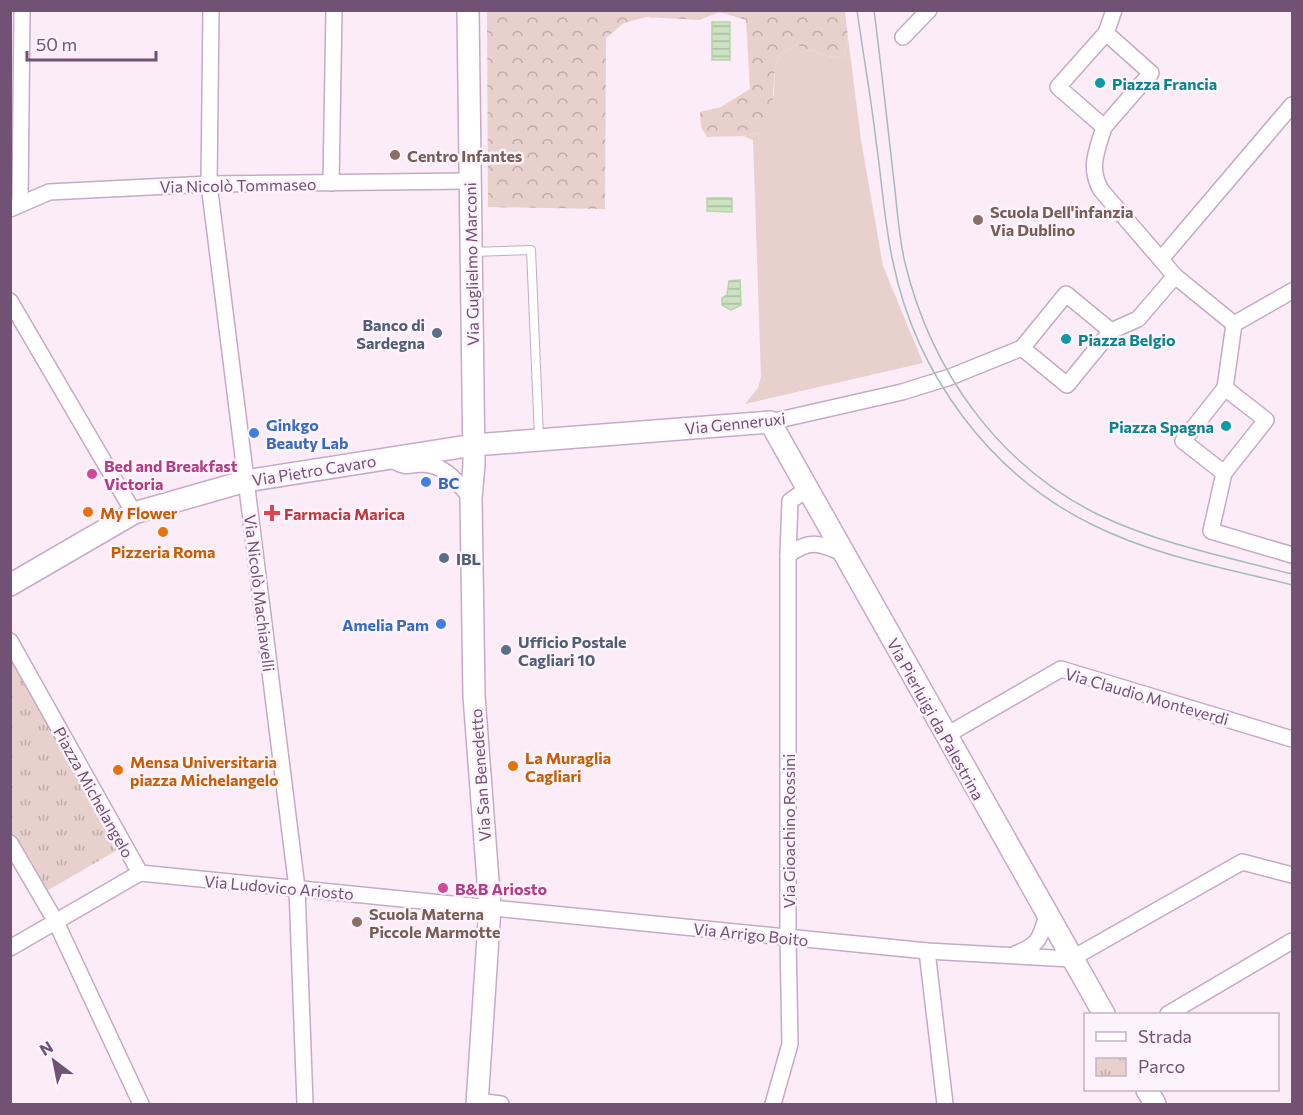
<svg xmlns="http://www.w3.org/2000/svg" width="1303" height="1115" viewBox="0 0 1303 1115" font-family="Commissioner,sans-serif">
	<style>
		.grass { fill: #e8d0cc }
		.forest { fill: url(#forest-crowns) }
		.park { fill: url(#park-tufts) }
		.water { fill: url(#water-rules); stroke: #b5d4aa; stroke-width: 1.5 }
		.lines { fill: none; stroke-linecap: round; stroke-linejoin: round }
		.lane-casing { stroke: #c4abc4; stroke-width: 10 }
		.street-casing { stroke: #c4abc4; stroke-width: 18 }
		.secondary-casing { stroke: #c7aac8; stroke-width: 24 }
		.lane { stroke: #fff; stroke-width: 8 }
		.street { stroke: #fff; stroke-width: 15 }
		.secondary { stroke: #fff; stroke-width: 21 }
		.tram { stroke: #a6b9bf; stroke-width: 1.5 }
		.culture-dot { fill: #0f9aa8; stroke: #fdf3fc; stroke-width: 2 }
		.education-dot { fill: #8d6e63; stroke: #fdf3fc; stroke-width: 2 }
		.service-dot { fill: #5c6f8a; stroke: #fdf3fc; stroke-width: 2 }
		.shop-dot { fill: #3f7fe0; stroke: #fdf3fc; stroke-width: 2 }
		.hotel-dot { fill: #d1479c; stroke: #fdf3fc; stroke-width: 2 }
		.food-dot { fill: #e8710a; stroke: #fdf3fc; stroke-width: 2 }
		.health-dot { fill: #e0444e; stroke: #fdf3fc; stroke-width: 2 }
		.labels { text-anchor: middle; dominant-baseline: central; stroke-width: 5; stroke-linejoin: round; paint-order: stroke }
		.culture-label { font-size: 16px; font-weight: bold; fill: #0d838f; stroke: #fdf3fc; text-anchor: start }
		.education-label { font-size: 16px; font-weight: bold; fill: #785e54; stroke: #fdf3fc; text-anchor: start }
		.street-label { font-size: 16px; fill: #715174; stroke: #fdf3fc }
		.service-label { font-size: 16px; font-weight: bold; fill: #4e5e75; stroke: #fdf3fc; text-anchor: start }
		.shop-label { font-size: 16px; font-weight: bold; fill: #366cbe; stroke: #fdf3fc; text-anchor: start }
		.hotel-label { font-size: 16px; font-weight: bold; fill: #b23c85; stroke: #fdf3fc; text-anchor: start }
		.food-label { font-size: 16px; font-weight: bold; fill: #c56008; stroke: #fdf3fc; text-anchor: start }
		.health-label { font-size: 16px; font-weight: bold; fill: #be3a42; stroke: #fdf3fc; text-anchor: start }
	</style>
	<defs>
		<pattern id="forest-crowns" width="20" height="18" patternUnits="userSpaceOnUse" patternTransform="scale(1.5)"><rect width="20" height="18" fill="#e8d0cc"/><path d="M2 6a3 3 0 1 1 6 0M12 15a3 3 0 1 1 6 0" fill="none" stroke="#c0abaa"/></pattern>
		<pattern id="park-tufts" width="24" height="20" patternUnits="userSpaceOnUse" patternTransform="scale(1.5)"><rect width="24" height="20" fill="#e8d0cc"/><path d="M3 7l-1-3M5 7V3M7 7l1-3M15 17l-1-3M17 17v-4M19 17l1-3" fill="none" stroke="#c0abaa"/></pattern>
		<pattern id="water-rules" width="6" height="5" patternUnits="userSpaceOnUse" patternTransform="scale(1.5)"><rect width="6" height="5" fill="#cce3c2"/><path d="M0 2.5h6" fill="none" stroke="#aabaa2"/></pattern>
	</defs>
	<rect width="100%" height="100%" fill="#fbecf8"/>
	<polygon class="grass" points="848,38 861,140 883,266 923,363 745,404 758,388 761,377 753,140 743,136 760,133 774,94 775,66 780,55 796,45 827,56 844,58"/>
	<polygon class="forest" points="487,11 845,11 848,38 844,58 827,56 796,45 780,55 775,66 771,122 760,133 743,136 707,137 701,127 700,112 721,107 750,89 746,20 720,12 699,20 646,17 624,23 606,38 605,209 488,207"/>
	<polygon class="park" points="10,657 121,848 43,893 11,836"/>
	<g class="water">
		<rect x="712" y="22" width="18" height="38"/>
		<polygon points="707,198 732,198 732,212 707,211"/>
		<polygon points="740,280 741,305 731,310 722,305 722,298 727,295 729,281"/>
	</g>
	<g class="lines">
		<g class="lane-casing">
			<polyline id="lane" points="472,252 531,250 539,437"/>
		</g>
		<g class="street-casing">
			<g id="street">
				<polyline points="211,10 209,184 297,888 305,1104"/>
				<polyline points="1106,33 1151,73 1104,127 1058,87 1106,33 1114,10"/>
				<polyline points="903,37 929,10"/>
				<path d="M1104 127C1097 151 1088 167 1101 190L1175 276 1234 324 1292 291"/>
				<polyline points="331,183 334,10"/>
				<polyline points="20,204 22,10"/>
				<polyline points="10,209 49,192 209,184 469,181"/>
				<polyline points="1161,259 1292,105"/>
				<polyline points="10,301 134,513"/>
				<polyline points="1111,331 1066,294 1022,348 1067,385 1111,331 1138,319 1175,276"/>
				<polyline points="1225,388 1266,420 1224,473 1183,441 1225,388 1234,324"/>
				<polyline points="770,422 902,392 950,377 1022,348"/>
				<path d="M394 461C406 468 408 465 421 464 445 464 457 482 471 498"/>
				<polyline points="1224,473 1211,531 1292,555"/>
				<path d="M788 555C810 539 819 543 843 553"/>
				<polyline points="10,641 140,873"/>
				<polyline points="945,736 1061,669 1292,739"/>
				<polyline points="10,843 56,922 141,1104"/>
				<polyline points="140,873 927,951 1071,959 1242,862 1292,875"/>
				<polyline points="10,948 140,873"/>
				<polyline points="927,951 945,1104"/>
				<path d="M1015 954C1039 945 1040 939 1047 915"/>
				<polyline points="1168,1014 1292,941"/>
				<polyline points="477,1101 501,1104"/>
				<polyline points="773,1104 790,1044 788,938 788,555 790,501 806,490"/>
			</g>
		</g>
		<g class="secondary-casing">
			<g id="secondary">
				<polyline points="468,10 474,465 471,498 474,696 490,907 477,1104"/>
				<polyline points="10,585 134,513 246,481 474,445 770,422 1104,1014"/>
				<polyline points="1147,1090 1155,1104"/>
			</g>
		</g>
		<use href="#lane" class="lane"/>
		<use href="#street" class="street"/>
		<use href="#secondary" class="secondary"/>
		<g class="tram">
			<path d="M857 10C863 54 871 97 876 141 882 181 884 222 893 262 916 374 990 475 1093 525 1155 556 1225 568 1292 585"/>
			<path d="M874 10C881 65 887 119 893 173 897 203 898 234 905 263 931 370 997 464 1097 514 1159 544 1227 557 1292 574"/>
		</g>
	</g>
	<g class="culture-dot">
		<circle cx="1100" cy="83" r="6"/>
		<circle cx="1066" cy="339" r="6"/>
		<circle cx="1226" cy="426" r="6"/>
	</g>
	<g class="education-dot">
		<circle cx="395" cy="155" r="6"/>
		<circle cx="978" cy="220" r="6"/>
		<circle cx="357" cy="922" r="6"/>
	</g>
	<g class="service-dot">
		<circle cx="437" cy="333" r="6"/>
		<circle cx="444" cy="558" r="6"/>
		<circle cx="506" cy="650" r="6"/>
	</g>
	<g class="shop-dot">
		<circle cx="254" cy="433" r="6"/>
		<circle cx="426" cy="482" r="6"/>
		<circle cx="441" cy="624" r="6"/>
	</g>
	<g class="hotel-dot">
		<circle cx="92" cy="474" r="6"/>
		<circle cx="443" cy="888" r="6"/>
	</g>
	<g class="food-dot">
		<circle cx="88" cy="512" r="6"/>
		<circle cx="163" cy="532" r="6"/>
		<circle cx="513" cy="766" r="6"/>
		<circle cx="118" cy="770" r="6"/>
	</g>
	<path class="health-dot" d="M269 504h6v6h6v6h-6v6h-6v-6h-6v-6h6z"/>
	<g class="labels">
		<g class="culture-label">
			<text x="1112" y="83">Piazza Francia</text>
			<text x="1078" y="339">Piazza Belgio</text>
			<text x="1214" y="426" text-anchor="end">Piazza Spagna</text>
		</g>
		<g class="education-label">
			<text x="407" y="155">Centro Infantes</text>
			<text x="990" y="211">Scuola Dell'infanzia<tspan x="990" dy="18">Via Dublino</tspan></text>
			<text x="369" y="913">Scuola Materna<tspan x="369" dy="18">Piccole Marmotte</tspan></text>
		</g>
		<g class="street-label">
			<text transform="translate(238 185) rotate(-1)">Via Nicolò Tommaseo</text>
			<text transform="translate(471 264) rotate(-91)">Via Guglielmo Marconi</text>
			<text transform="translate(735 423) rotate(-6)">Via Genneruxi</text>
			<text transform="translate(314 470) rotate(-9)">Via Pietro Cavaro</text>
			<text transform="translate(260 593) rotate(83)">Via Nicolò Machiavelli</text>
			<text transform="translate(1147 696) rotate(16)">Via Claudio Monteverdi</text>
			<text transform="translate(936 719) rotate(61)">Via Pierluigi da Palestrina</text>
			<text transform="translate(480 775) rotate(-94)">Via San Benedetto</text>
			<text transform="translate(94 792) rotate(61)">Piazza Michelangelo</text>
			<text transform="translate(788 831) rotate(-90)">Via Gioachino Rossini</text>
			<text transform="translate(279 887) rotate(5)">Via Ludovico Ariosto</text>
			<text transform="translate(751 934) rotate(6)">Via Arrigo Boito</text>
		</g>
		<g class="service-label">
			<text x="425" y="324" text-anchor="end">Banco di<tspan x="425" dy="18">Sardegna</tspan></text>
			<text x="456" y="558">IBL</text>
			<text x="518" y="641">Ufficio Postale<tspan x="518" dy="18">Cagliari 10</tspan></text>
		</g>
		<g class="shop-label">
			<text x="266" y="424">Ginkgo<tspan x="266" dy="18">Beauty Lab</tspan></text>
			<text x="438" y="482">BC</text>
			<text x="429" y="624" text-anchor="end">Amelia Pam</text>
		</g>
		<g class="hotel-label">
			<text x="104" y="465">Bed and Breakfast<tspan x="104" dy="18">Victoria</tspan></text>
			<text x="455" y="888">B&amp;B Ariosto</text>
		</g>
		<g class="food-label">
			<text x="100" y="512">My Flower</text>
			<text x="163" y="551" text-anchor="middle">Pizzeria Roma</text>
			<text x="525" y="757">La Muraglia<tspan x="525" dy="18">Cagliari</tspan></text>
			<text x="130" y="761">Mensa Universitaria<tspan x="130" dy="18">piazza Michelangelo</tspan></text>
		</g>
		<g class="health-label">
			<text x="284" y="513">Farmacia Marica</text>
		</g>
	</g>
	<rect width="1303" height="1115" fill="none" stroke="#715174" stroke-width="24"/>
	<rect x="1084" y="1013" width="195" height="78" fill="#fdf3fc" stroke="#c5b2c6" stroke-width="1.5"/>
	<rect x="1096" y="1032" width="30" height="9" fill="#ffffff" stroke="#c5b2c6" stroke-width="1.5"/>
	<text x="1138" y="1043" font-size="18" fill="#715174">Strada</text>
	<rect x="1096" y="1058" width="30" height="18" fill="url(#park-tufts)" stroke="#c5b2c6" stroke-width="1.5"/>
	<text x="1138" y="1073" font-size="18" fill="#715174">Parco</text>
	<g transform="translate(54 1061) rotate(328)" stroke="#fdf3fc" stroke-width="4.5" paint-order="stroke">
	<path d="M0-4.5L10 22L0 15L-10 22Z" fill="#715174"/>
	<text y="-9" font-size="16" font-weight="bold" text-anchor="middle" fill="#715174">N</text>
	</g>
	<path d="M27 51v9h129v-9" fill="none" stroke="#715174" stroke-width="3"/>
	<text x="36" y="51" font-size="18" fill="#715174" stroke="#fdf3fc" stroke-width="4.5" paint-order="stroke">50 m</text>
</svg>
